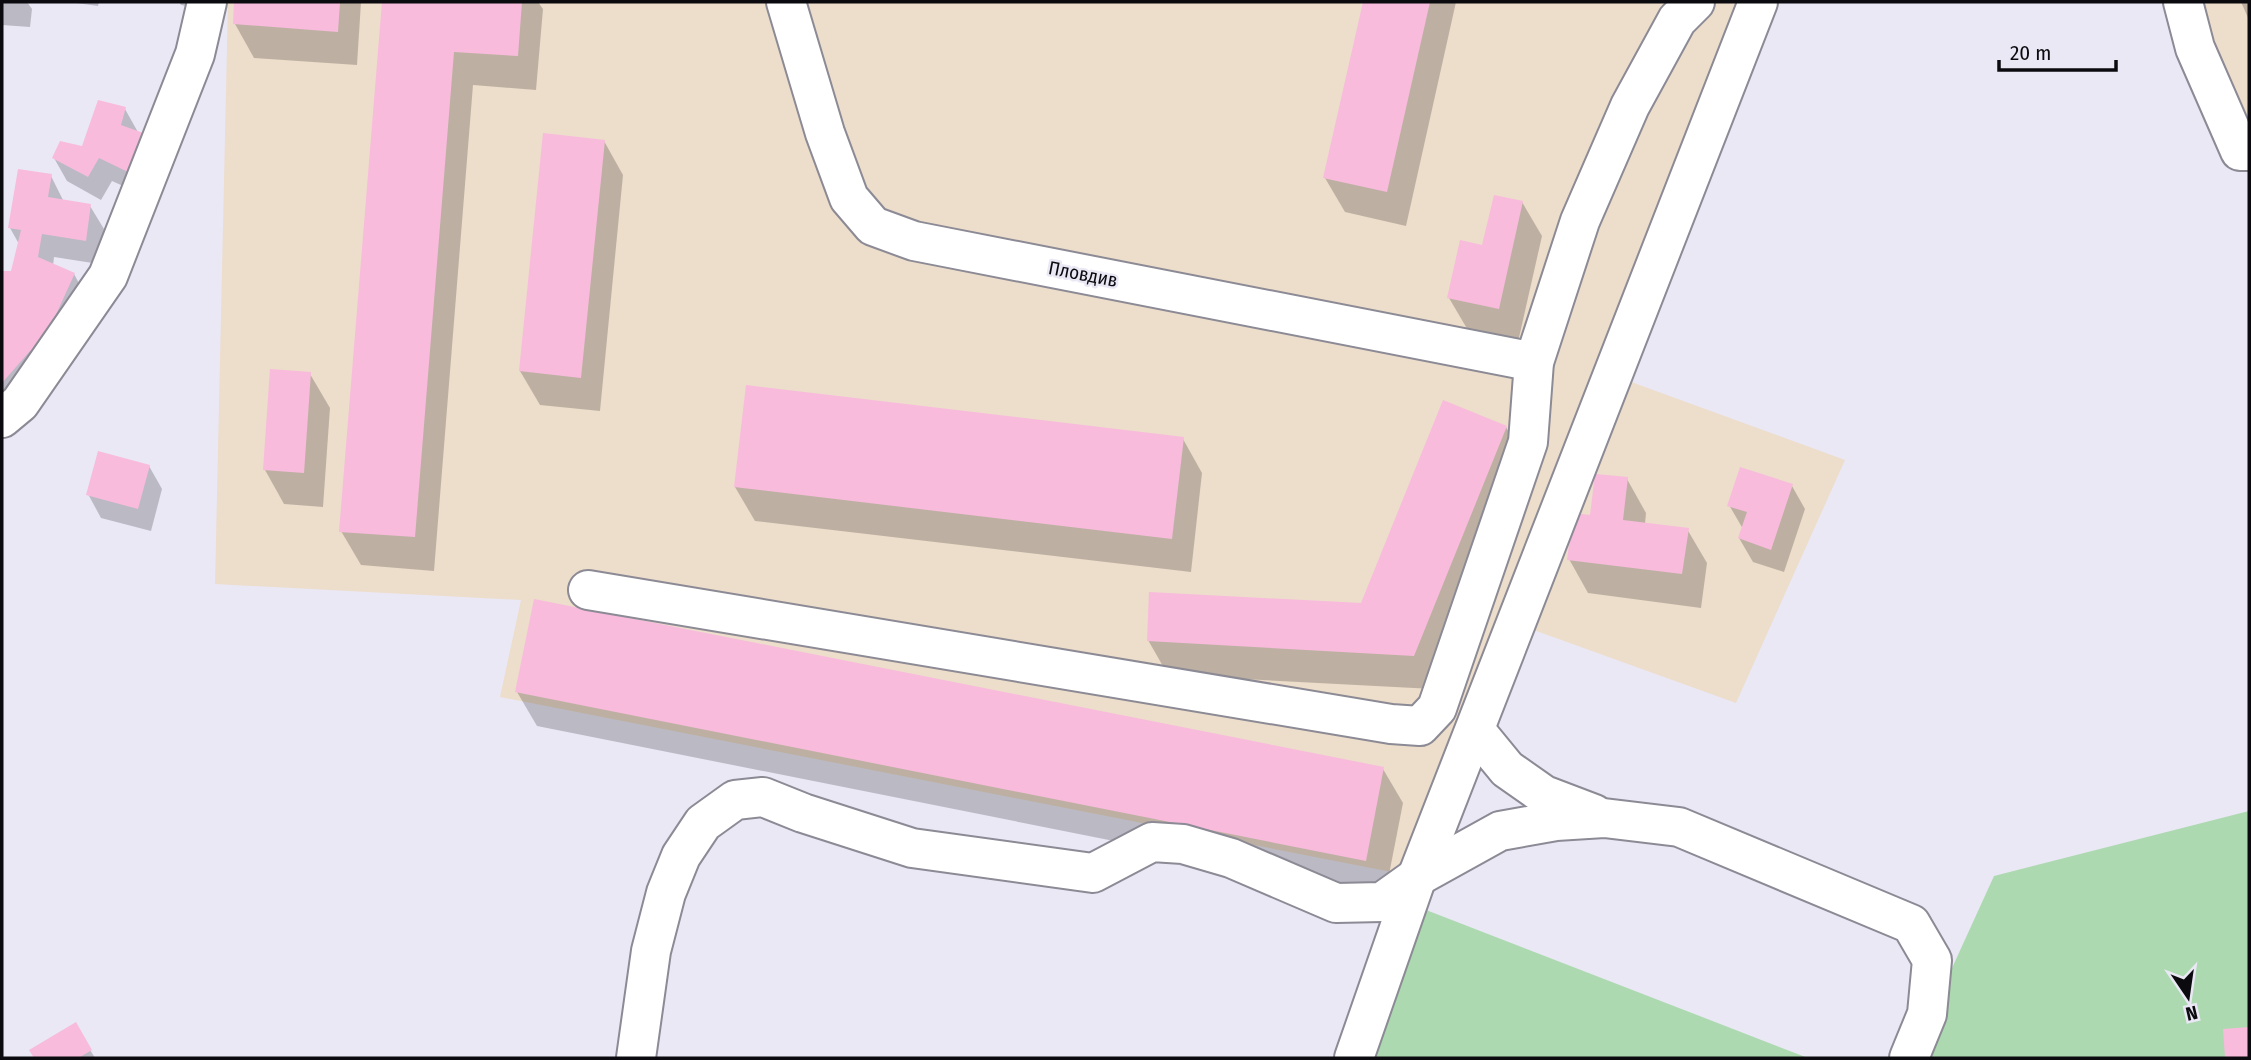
<svg xmlns="http://www.w3.org/2000/svg" width="2251" height="1060" viewBox="0 0 2251 1060" font-family="'Fira Sans Condensed',sans-serif">
	<style>
		.industrial { fill: #edddcb }
		.green { fill: #acd9af }
		.shadow { fill: #0003 }
		.building { fill: #f8bbdc }
		.lines { fill: none; stroke-linecap: round; stroke-linejoin: round }
		.minor-casing { stroke: #8b8a95; stroke-width: 42 }
		.minor { stroke: #fff; stroke-width: 38 }
		.labels { text-anchor: middle; dominant-baseline: central; stroke-width: 5; stroke-linejoin: round; paint-order: stroke }
		.street-label { font-size: 19px; fill: #0b0b0f; stroke: #eae8f5 }
	</style>
	<rect width="100%" height="100%" fill="#eae8f5"/>
	<g class="industrial">
		<polygon points="228,2 1758,2 1612,375 1845,460 1736,703 1514,623 1417,877 500,697 521,600 215,584"/>
		<polygon points="2183,2 2249,2 2249,159"/>
	</g>
	<g class="green">
		<polygon points="2249,811 2249,1058 1911,1058 1994,876"/>
		<polygon points="1408,903 1808,1058 1347,1058"/>
	</g>
	<g class="shadow">
		<polygon points="2,2 27,2 32,9 30,27 2,25"/>
		<polygon points="69,2 99,2 98,6"/>
		<polygon points="179,2 210,2 208,10 181,5"/>
		<polygon points="236,2 361,2 357,65 254,58 235,24"/>
		<polygon points="384,2 538,2 543,9 536,90 473,85 434,571 361,565 341,531"/>
		<polygon points="1364,2 1456,2 1406,226 1345,212 1325,178"/>
		<polygon points="2241,2 2249,2 2249,20"/>
		<polygon points="125,109 139,134 143,195 112,181 101,200 67,181 54,158 84,148"/>
		<polygon points="604,141 623,175 600,411 540,405 520,371"/>
		<polygon points="51,176 64,202 90,206 104,229 99,264 54,257 53,266 74,274 87,298 2,420 2,273 12,273 19,244 10,228"/>
		<polygon points="1522,202 1542,236 1518,342 1469,332 1449,298 1484,247"/>
		<polygon points="310,374 330,408 323,507 284,504 265,470"/>
		<polygon points="1506,427 1525,461 1433,689 1168,675 1148,640 1362,605"/>
		<polygon points="1183,439 1202,473 1191,572 755,521 735,487"/>
		<polygon points="149,466 162,489 151,531 101,518 88,494"/>
		<polygon points="1627,479 1646,513 1645,524 1687,529 1707,563 1701,608 1588,593 1569,559 1591,517"/>
		<polygon points="1792,486 1805,509 1784,572 1753,562 1739,538 1743,529 1729,505"/>
		<polygon points="517,692 1383,769 1403,803 1385,895 537,726"/>
		<polygon points="75,1025 95,1058 36,1058 32,1051"/>
	</g>
	<g class="building">
		<polygon points="234,2 340,2 338,32 233,24"/>
		<polygon points="382,2 522,2 518,56 454,52 415,537 339,532"/>
		<polygon points="1363,2 1430,2 1387,192 1323,178"/>
		<polygon points="98,100 126,107 121,125 146,134 130,173 99,158 88,177 52,158 60,141 82,146"/>
		<polygon points="543,133 605,140 581,378 519,371"/>
		<polygon points="18,169 52,174 48,197 91,204 86,241 42,234 38,257 75,273 38,354 30,351 2,383 2,271 11,271 21,230 8,228"/>
		<polygon points="1494,195 1523,201 1499,309 1447,298 1460,240 1482,245"/>
		<polygon points="270,369 311,372 304,473 263,470"/>
		<polygon points="746,385 1184,437 1172,539 734,487"/>
		<polygon points="1443,400 1507,426 1414,656 1147,641 1149,592 1361,603"/>
		<polygon points="98,451 150,465 138,509 86,495"/>
		<polygon points="1740,467 1793,484 1771,550 1738,538 1747,512 1727,506"/>
		<polygon points="1595,474 1628,477 1623,520 1689,528 1682,574 1567,560 1573,513 1590,515"/>
		<polygon points="534,599 1384,767 1366,861 515,692"/>
		<polygon points="76,1022 92,1050 80,1057 81,1058 34,1058 29,1050"/>
		<polygon points="2249,1027 2249,1058 2225,1058 2223,1029"/>
	</g>
	<g class="lines">
		<g class="minor-casing">
			<g id="minor">
				<polyline points="786,2 825,133 849,198 873,226 914,241 1534,362"/>
				<polyline points="2183,2 2195,48 2240,151 2249,151"/>
				<polyline points="2,418 20,403 108,276 195,54 207,2"/>
				<polyline points="588,590 1391,724 1420,726 1437,708 1528,442 1534,362 1580,221 1630,106 1677,20 1695,2"/>
				<polyline points="1475,730 1507,769 1544,795 1594,814"/>
				<polyline points="636,1058 651,951 666,893 681,856 703,823 735,800 763,797 803,813 912,848 1093,873 1152,842 1183,844 1231,858 1336,903 1382,902 1417,877 1500,831 1556,821 1604,818 1679,827 1911,924 1932,960 1927,1014 1909,1058"/>
				<polyline points="1354,1058 1417,877 1758,2"/>
			</g>
		</g>
		<use href="#minor" class="minor"/>
	</g>
	<g class="labels">
		<g class="street-label">
			<text transform="translate(1083 274) rotate(11)">Пловдив</text>
		</g>
	</g>
	<rect width="2251" height="1060" fill="none" stroke="#0b0b0f" stroke-width="7"/>
	<g transform="translate(2188 997) rotate(167)" stroke="#eae8f5" stroke-width="5" paint-order="stroke">
	<path d="M0-5L12 26L0 18L-12 26Z" fill="#0b0b0f"/>
	<text y="-10" font-size="19" font-weight="bold" text-anchor="middle" fill="#0b0b0f">N</text>
	</g>
	<path d="M1999 60v10h117v-10" fill="none" stroke="#0b0b0f" stroke-width="3.5"/>
	<text x="2010" y="60" font-size="21" fill="#0b0b0f" stroke="#eae8f5" stroke-width="5" paint-order="stroke">20 m</text>
</svg>
